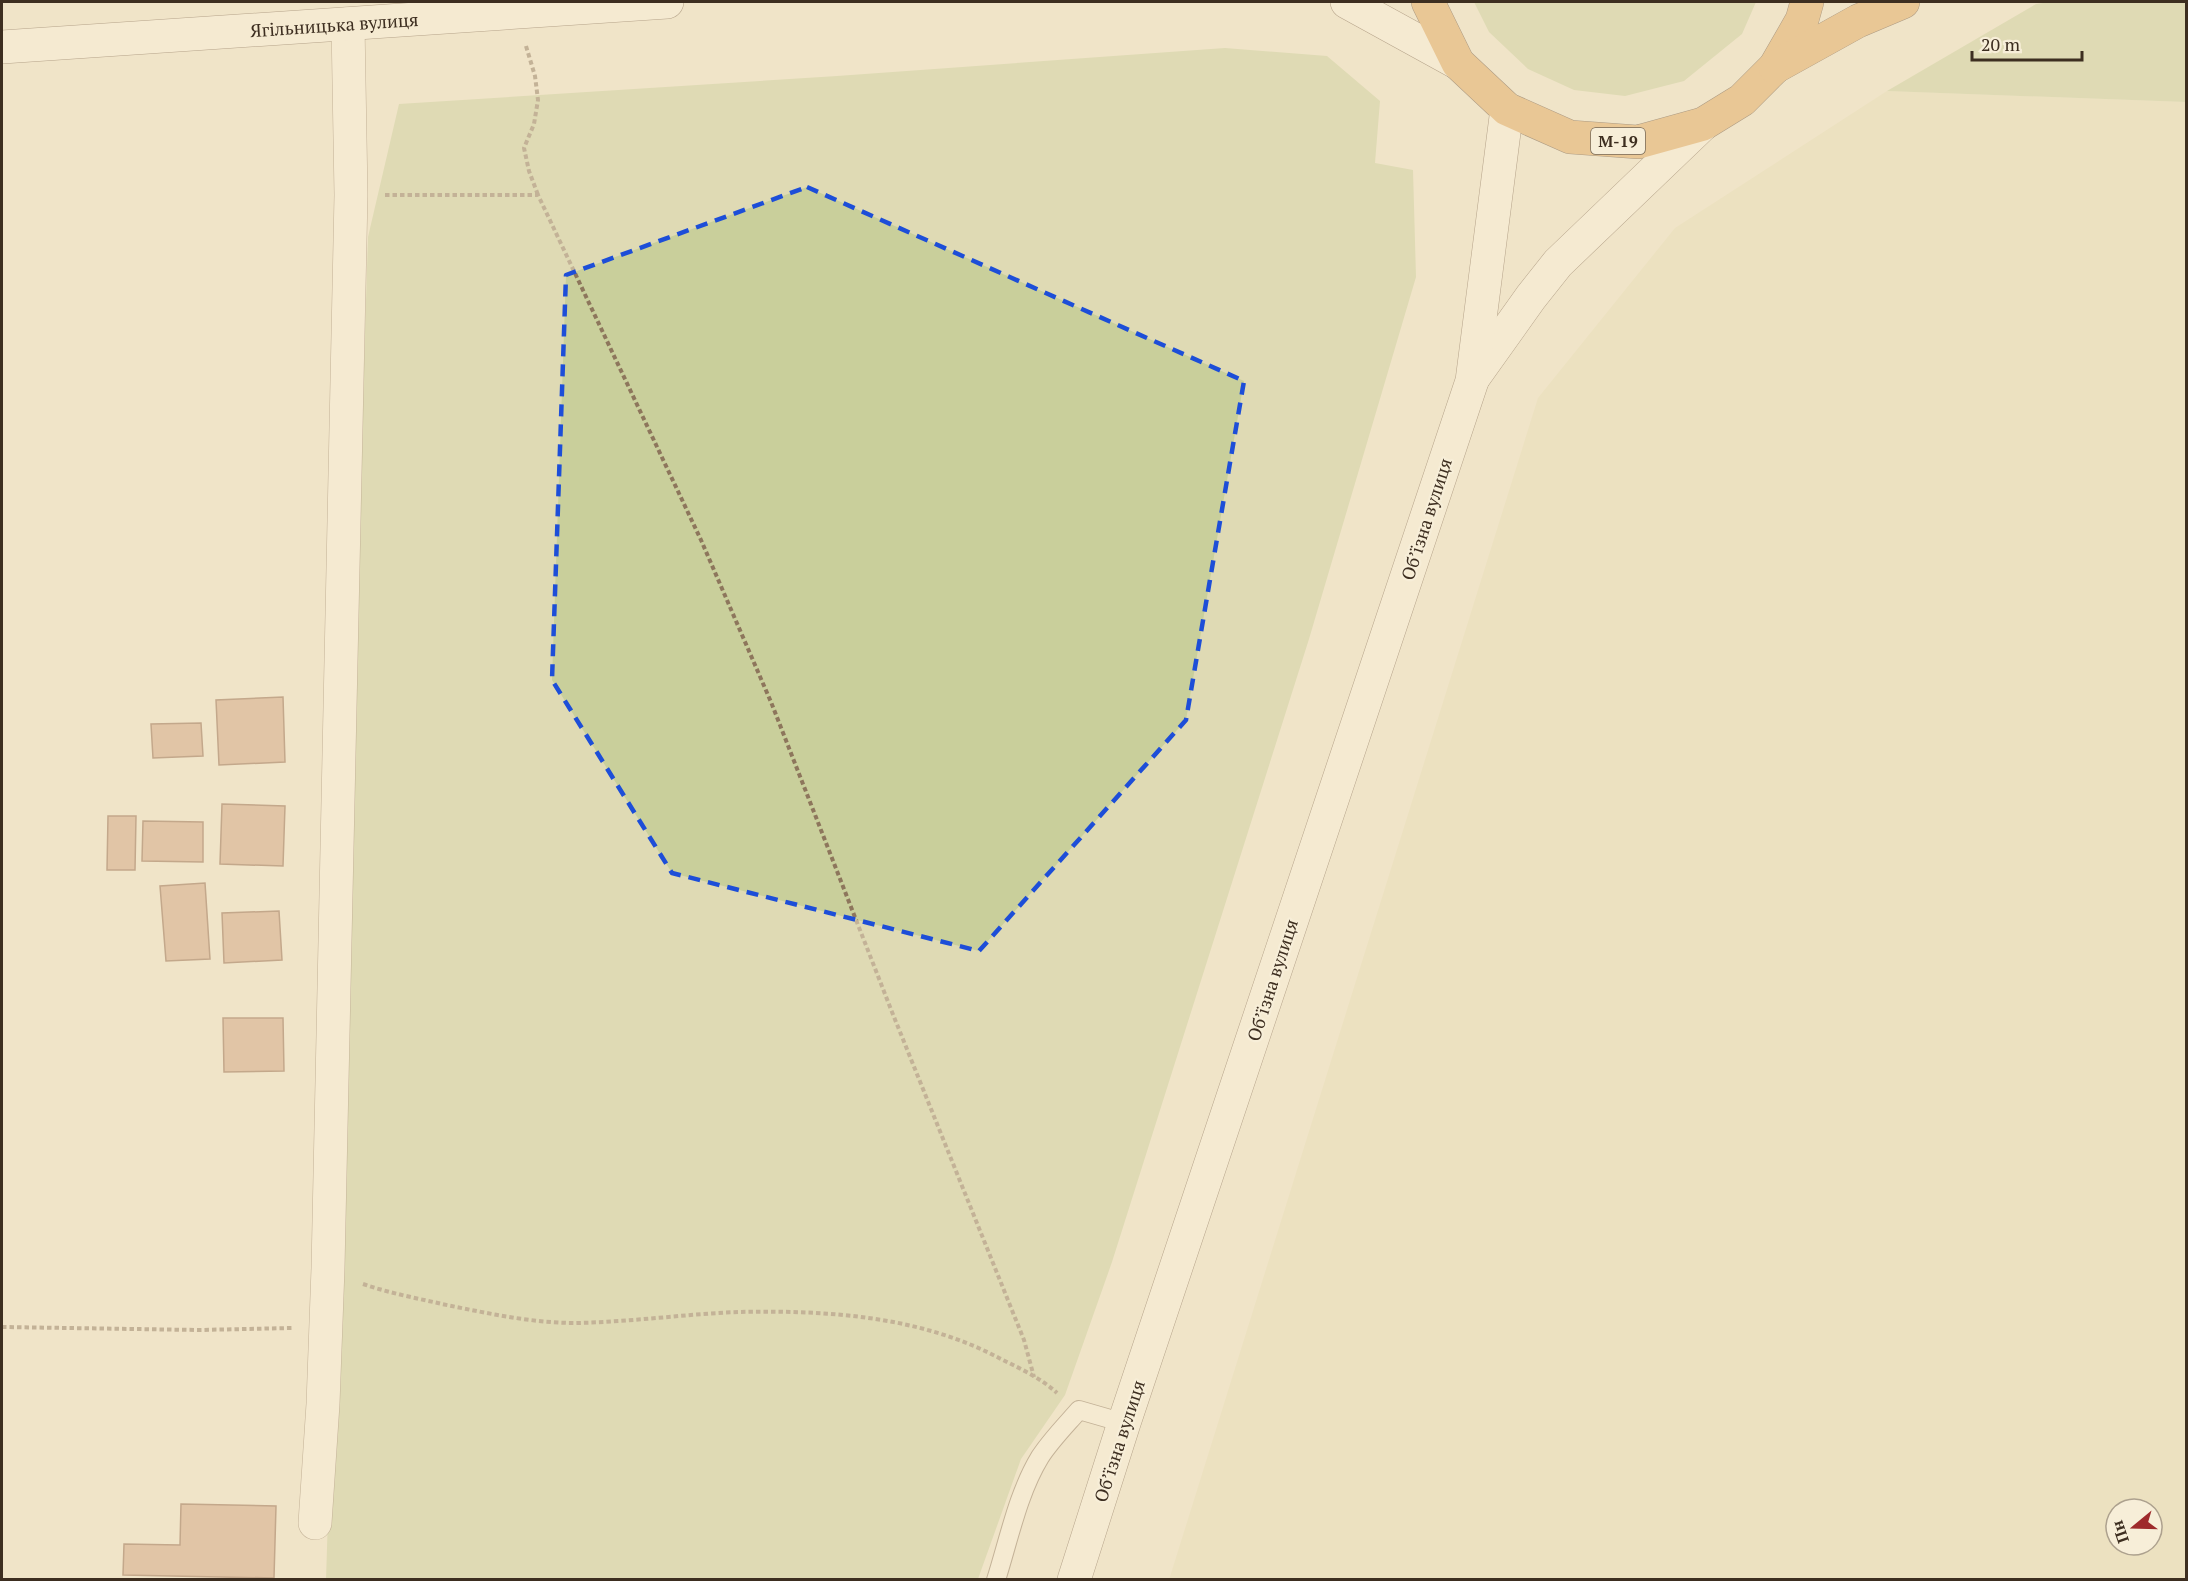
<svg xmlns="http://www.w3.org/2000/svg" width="2188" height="1581" viewBox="0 0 2188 1581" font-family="'PT Serif',serif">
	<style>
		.farmland { fill: #e6deb5; fill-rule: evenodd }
		.green { fill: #c9cf9b }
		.building { fill: #cf9f7d; stroke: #8d5f41; stroke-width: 1.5 }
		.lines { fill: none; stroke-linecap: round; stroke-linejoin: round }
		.lane-casing { stroke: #8d765c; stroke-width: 20 }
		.street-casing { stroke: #8d765c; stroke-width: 34 }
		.secondary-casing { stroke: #6f573f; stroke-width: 34 }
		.highway-casing { stroke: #5b4430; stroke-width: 34 }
		.path { stroke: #8d765c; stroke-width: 4; stroke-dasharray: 4.5 3; stroke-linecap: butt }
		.lane { stroke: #faf1dc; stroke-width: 18 }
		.street { stroke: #faf1dc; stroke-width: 33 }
		.secondary { stroke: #faf1dc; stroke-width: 33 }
		.highway { stroke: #e0a458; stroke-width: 33 }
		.marked { fill: none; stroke: #1d4ed8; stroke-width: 4.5; stroke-dasharray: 12 8; stroke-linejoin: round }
		.labels { text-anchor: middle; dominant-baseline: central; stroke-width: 4.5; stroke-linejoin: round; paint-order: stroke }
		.shield { fill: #f7eed8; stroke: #756857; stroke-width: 1.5 }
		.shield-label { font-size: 16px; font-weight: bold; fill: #3d2e20 }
		.street-label { font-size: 18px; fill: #3d2e20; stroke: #f7eed8 }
	</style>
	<rect width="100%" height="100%" fill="#f0e4c8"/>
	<path class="farmland" d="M1887 91 2186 102V1579L1169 1580 1538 398 1675 228ZM2116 1509H2152V1545H2116Z"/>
	<g class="green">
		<polygon points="1474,2 1756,2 1742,34 1684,81 1625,96 1574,90 1528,69 1489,32"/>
		<polygon points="2050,2 2186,2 2186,102 1887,91 2036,4"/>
		<polygon points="1225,48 1327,56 1380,101 1375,163 1413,170 1416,277 1309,639 1112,1262 1065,1395 1021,1459 978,1579 326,1580 368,237 399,104 837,76"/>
	</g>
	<g class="building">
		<polygon points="283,697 285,762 219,765 216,700"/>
		<polygon points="201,723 203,756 153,758 151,724"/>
		<polygon points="222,804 285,806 283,866 220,864"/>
		<polygon points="108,816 136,816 135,870 107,870"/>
		<polygon points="143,821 203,822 203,862 142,861"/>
		<polygon points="205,883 210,959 166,961 160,886"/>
		<polygon points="279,911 282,960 224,963 222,913"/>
		<polygon points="223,1018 283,1018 284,1071 224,1072"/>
		<polygon points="181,1504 276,1506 274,1578 123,1575 124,1544 180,1545"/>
	</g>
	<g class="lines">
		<g class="lane-casing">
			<path id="lane" d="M996 1580C1009 1539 1018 1493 1040 1457 1051 1440 1066 1425 1079 1410L1124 1423"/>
		</g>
		<g class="street-casing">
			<polyline id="street" points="315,1523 323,1404 328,1268 351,195 348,24"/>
		</g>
		<g class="secondary-casing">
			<g id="secondary">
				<polyline points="1347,2 1458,63"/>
				<path id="s1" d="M2 47 667 2"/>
				<polyline points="1474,377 1531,297 1558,263 1703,124"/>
				<polyline points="1074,1580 1124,1423 1472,381 1507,109"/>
			</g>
		</g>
		<g class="highway-casing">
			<g id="highway">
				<polyline points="1428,2 1458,63 1507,109 1570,137 1638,142 1703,124 1742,100 1775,67 1802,20 1807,2"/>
				<polyline points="1775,67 1858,21 1903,2"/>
			</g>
		</g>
		<g class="path">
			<polyline points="526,46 535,76 538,100 534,124 524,148 529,171 538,195"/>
			<polyline points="385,195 538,195 701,540 771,702 892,1012 1024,1340 1034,1377"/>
			<path d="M363 1284C389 1293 416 1298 442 1304 486 1313 531 1323 576 1323 631 1322 685 1314 739 1312 827 1310 920 1316 999 1358 1019 1368 1041 1378 1057 1393"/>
			<polyline points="2,1327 199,1330 292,1328"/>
		</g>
		<use href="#lane" class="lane"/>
		<use href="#street" class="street"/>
		<use href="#secondary" class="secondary"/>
		<use href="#highway" class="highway"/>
	</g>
	<path d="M0 0H2188V1581H0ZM807 187 1244 381 1186 720 979 951 672 873 552 680 566 275Z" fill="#f0e4c8" fill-opacity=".55" fill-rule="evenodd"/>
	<path class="marked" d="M807 187 1244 381 1186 720 979 951 672 873 552 680 566 275Z"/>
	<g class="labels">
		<rect class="shield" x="1591" y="128" width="54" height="26" rx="4.5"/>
		<g class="shield-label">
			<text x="1618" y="141">М-19</text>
		</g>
		<g class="street-label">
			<text stroke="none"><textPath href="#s1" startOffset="333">Ягільницька вулиця</textPath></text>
			<text transform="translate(1426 519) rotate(-72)">Обʼїзна вулиця</text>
			<text transform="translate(1272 980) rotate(-72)">Обʼїзна вулиця</text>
			<text transform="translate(1119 1441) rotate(-72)">Обʼїзна вулиця</text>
		</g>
	</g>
	<rect width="2188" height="1581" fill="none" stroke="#3d2e20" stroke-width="6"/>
	<g transform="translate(2134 1527) rotate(251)"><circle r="28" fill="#f7eed8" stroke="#ada18e" stroke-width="1.5"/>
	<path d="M0-4.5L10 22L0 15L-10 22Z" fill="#9e2a2b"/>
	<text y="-9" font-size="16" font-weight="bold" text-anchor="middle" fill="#3d2e20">Пн</text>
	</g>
	<path d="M1972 51v9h110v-9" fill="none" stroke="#3d2e20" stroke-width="3"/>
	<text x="1981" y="51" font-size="18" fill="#3d2e20" stroke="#f7eed8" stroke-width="4.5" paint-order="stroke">20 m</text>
</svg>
